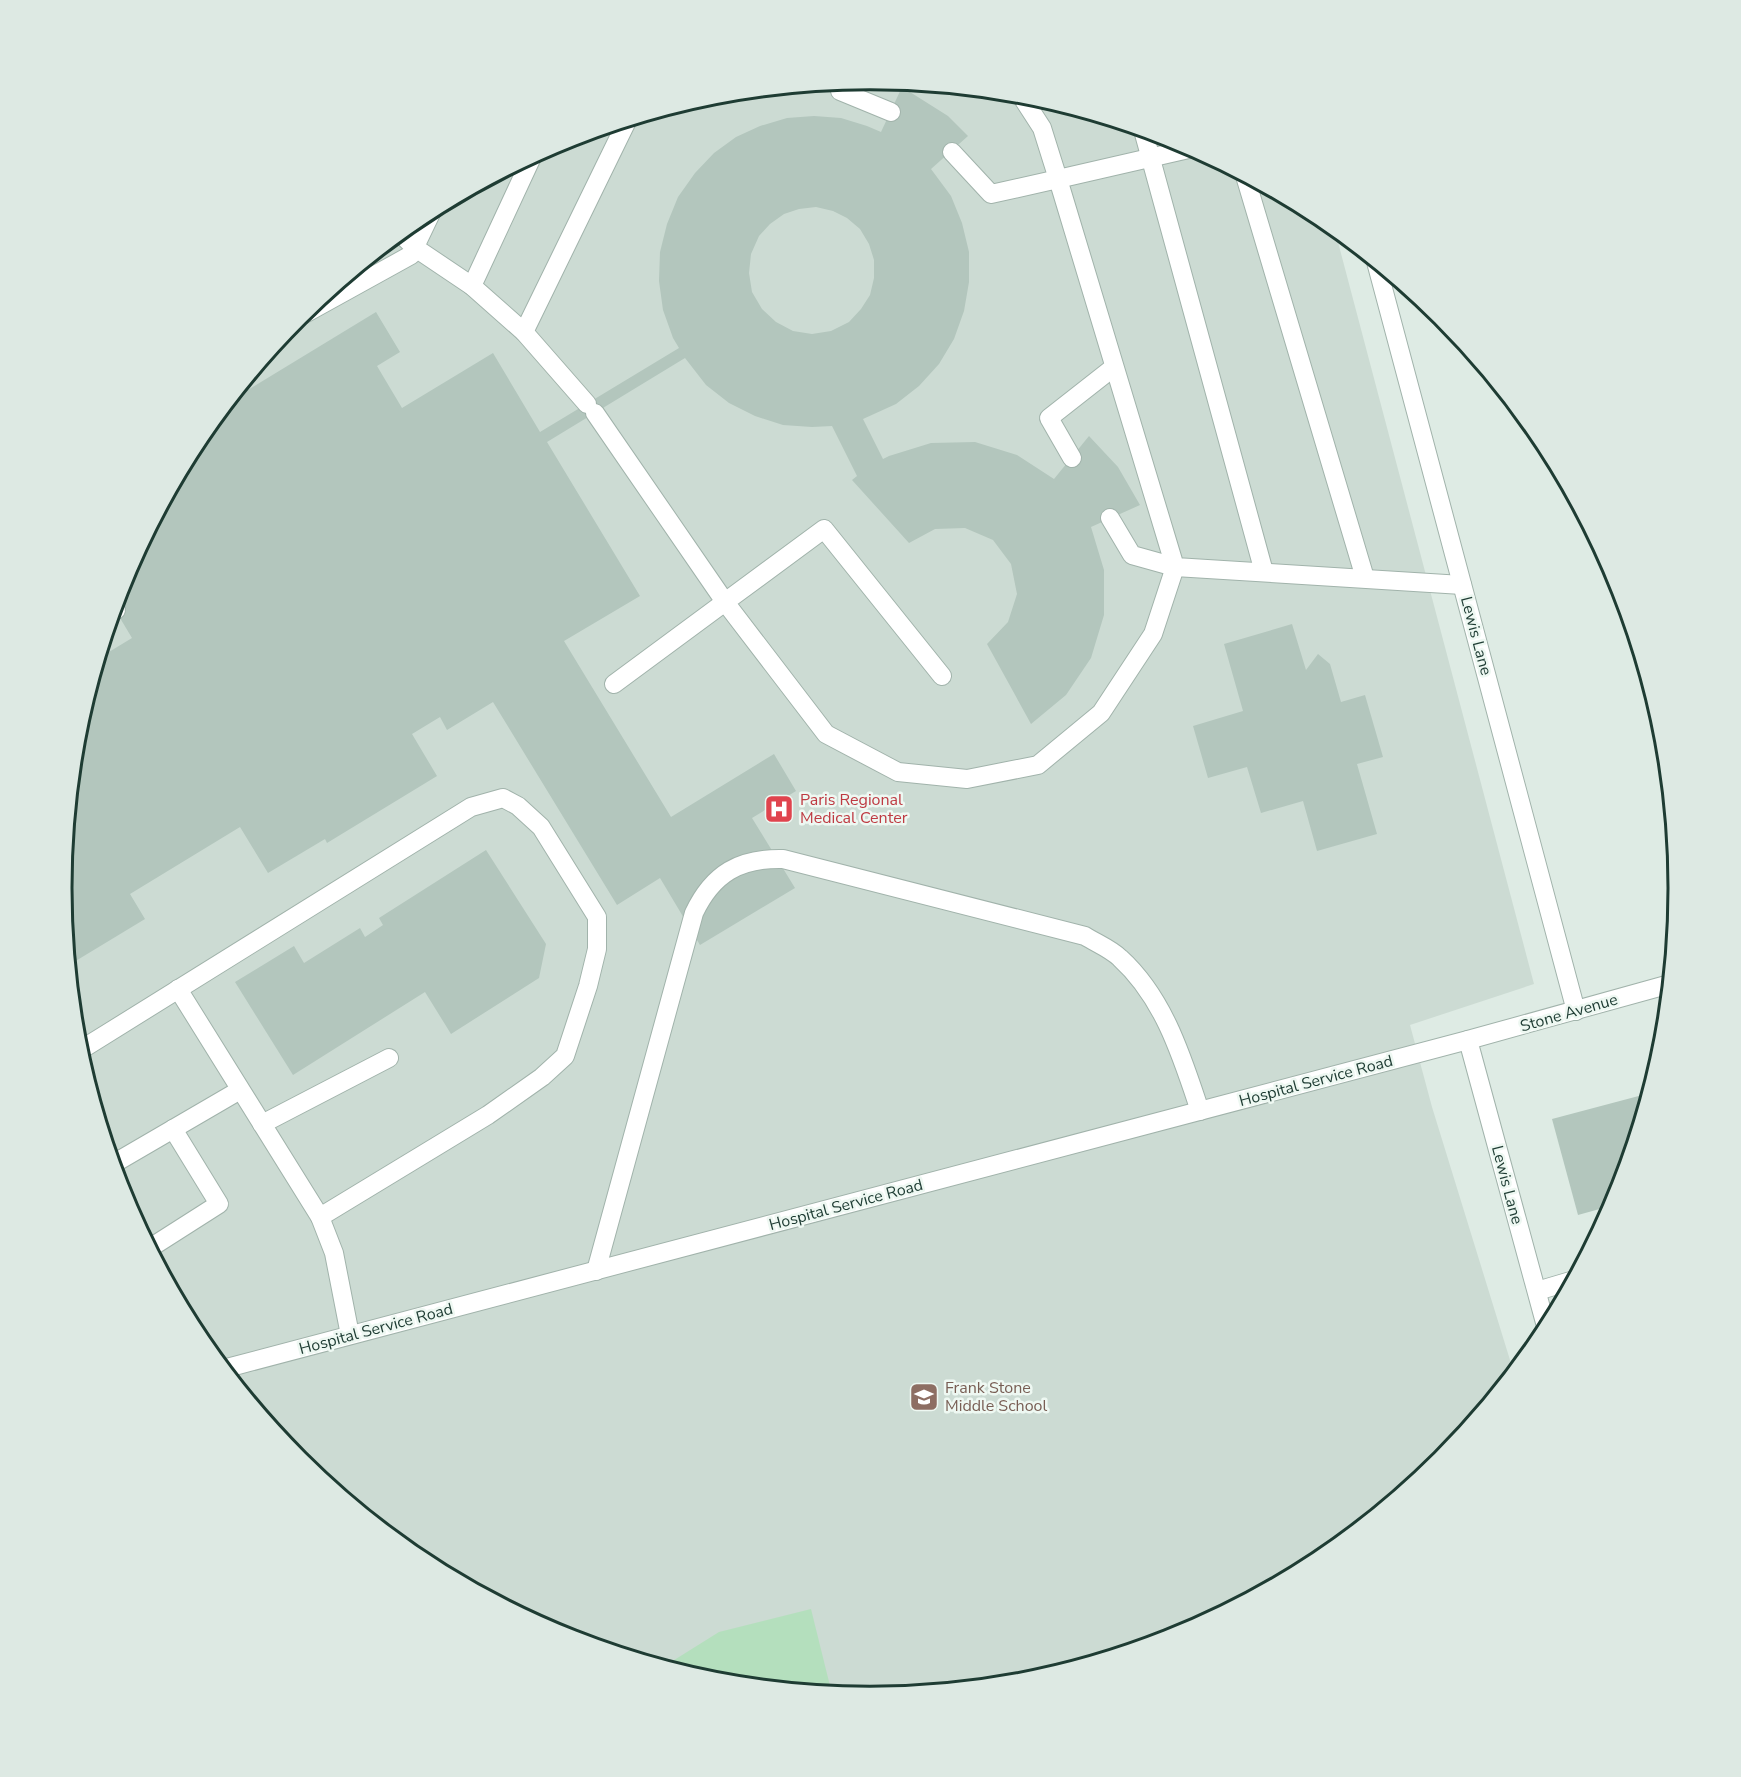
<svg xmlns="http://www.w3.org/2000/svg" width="1741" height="1777" viewBox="0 0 1741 1777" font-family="'Nunito Sans',sans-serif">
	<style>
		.built { fill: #ccdbd3 }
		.green { fill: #b4dfbd }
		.building { fill: #b3c6bd; fill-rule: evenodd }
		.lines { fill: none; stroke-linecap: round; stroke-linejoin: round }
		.lane-casing { stroke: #a1b3ab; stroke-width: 20 }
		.street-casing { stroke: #a1b3ab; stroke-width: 20 }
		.lane { stroke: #fff; stroke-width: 18 }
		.street { stroke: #fff; stroke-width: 18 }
		.labels { text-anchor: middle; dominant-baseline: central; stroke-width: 5; stroke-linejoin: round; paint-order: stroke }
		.street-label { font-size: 16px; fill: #1e3c33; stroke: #eef8f2 }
		.health-label { font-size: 16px; fill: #be3a42; stroke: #eef8f2; text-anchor: start }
		.education-label { font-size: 16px; fill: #785e54; stroke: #eef8f2; text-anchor: start }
		.rim { fill: none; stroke: #1e3c33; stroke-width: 3 }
	</style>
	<rect width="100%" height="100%" fill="#deebe4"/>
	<polygon class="built" points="871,80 1029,95 1180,141 1320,216 1334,227 1534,984 1410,1025 1432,1107 1514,1373 1442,1461 1320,1561 1180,1636 1028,1682 870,1697 712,1682 561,1636 421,1561 298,1460 198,1338 123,1198 77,1046 62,888 77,730 123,579 198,439 299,316 421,216 561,141 713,95"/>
	<polygon class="green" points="811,1609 832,1694 712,1682 663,1667 719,1632"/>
	<g class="building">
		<path d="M902 87 948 116 968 136 931 169 951 196 962 223 969 252V282L964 311 954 339 939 364 919 386 896 404 863 419 883 459 889 456 931 443 975 442 1017 455 1054 479 1089 436 1118 467 1140 505 1091 527 1104 570V615L1091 658 1066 695 1031 724 987 644 1008 622 1017 594 1011 564 993 540 965 528 935 529 909 543 852 480 857 476 832 426 812 427 783 425 755 416 729 403 706 385 685 358 547 442 640 596 564 641 671 817 774 754 796 791 752 818 795 888 700 945 660 878 617 905 493 702 447 730 440 717 412 734 437 776 327 843 325 839 268 873 240 827 130 894 145 919 69 965 62 888 77 730 99 658 132 638 114 608 123 579 198 439 228 402 376 312 400 352 377 366 402 408 493 353 540 432 679 348 673 338 663 310 659 281 660 252 667 224 678 197 695 173 714 153 736 137 760 126 787 118 814 116 841 118 867 126 881 132ZM816 207 833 211 847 218 860 229 869 244 874 260V278L870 295 861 309 849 322 831 331 812 334 793 331 776 322 762 309 752 292 749 273 751 254 759 236 770 224 784 214 799 209Z"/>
		<polygon points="1292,624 1306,670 1318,654 1330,664 1341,702 1365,695 1383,757 1357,764 1377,834 1317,851 1303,801 1261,813 1247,767 1208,778 1193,726 1243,711 1224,644"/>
		<polygon points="486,850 546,944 539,978 451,1034 425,992 293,1075 235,982 294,946 304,963 360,928 365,937 383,925 379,918"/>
		<polygon points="1650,1093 1614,1205 1578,1215 1552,1119"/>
	</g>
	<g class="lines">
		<g class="lane-casing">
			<g id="lane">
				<polyline points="842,82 840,91 891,112"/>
				<polyline points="1020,94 1042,128 1058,179 1193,148"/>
				<polyline points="1143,130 1264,572"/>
				<polyline points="952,152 991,194 1058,179 1175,567 1462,585"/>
				<polyline points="1245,176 1365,578"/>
				<polyline points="400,233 414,247 472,286 524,332 587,404"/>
				<polyline points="472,286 532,157"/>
				<polyline points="524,332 627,121"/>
				<polyline points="595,413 725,602 614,684"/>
				<polyline points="1072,458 1049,418 1114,367"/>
				<polyline points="113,612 116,610"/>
				<polyline points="942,676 824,529 725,602 826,734 898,772 967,779 1038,765 1101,713 1153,634 1175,567 1132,555 1110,518"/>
				<polyline points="178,989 320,1217 334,1253 350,1335"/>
				<polyline points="79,1051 471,807 503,798 518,806 541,827 597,917 597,949 588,986 565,1056 542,1077 488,1115 320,1217"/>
				<polyline points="262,1124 389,1058"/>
				<polyline points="113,1164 240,1090"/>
				<polyline points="150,1248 219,1204 173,1129"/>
				<path d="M596 1271 694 913C713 873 740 858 783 859L1085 936C1096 943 1111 949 1120 958 1164 998 1182 1057 1200 1111"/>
				<polyline points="1537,1291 1574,1280"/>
				<polyline points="223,1369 1468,1040"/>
			</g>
		</g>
		<g class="street-casing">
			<g id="street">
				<polyline points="1376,262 1576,1011"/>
				<polyline points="297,318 411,255 433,209"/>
				<polyline points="1547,1330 1468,1040 1670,984"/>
			</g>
		</g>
		<use href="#lane" class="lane"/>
		<use href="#street" class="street"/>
	</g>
	<defs>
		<g id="hospital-square" transform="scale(1.5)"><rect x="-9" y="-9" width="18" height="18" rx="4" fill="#e0444e" stroke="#eef8f2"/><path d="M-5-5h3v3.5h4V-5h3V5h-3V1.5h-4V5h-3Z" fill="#fff"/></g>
		<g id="school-square" transform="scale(1.5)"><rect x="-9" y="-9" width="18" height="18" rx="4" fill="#8d6e63" stroke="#eef8f2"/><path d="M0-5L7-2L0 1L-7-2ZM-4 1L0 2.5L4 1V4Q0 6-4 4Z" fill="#fff"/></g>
	</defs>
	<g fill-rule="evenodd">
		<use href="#hospital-square" x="779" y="809"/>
		<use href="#school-square" x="924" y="1397"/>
	</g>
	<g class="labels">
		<g class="street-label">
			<text transform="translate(1476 636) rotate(75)">Lewis Lane</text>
			<text transform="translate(1569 1013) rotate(-16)">Stone Avenue</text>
			<text transform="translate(1316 1081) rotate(-15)">Hospital Service Road</text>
			<text transform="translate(1507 1185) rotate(75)">Lewis Lane</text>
			<text transform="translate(846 1205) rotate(-15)">Hospital Service Road</text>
			<text transform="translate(376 1329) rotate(-15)">Hospital Service Road</text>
		</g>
		<g class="health-label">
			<text x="800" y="800">Paris Regional<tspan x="800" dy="18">Medical Center</tspan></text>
		</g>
		<g class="education-label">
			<text x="945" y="1388">Frank Stone<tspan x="945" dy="18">Middle School</tspan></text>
		</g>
	</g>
	<path d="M0 0H1741V1777H0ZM72 888a798 798 0 1 1 1596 0a798 798 0 1 1-1596 0Z" fill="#dde9e3" fill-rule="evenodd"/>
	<path class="rim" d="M72 888a798 798 0 1 1 1596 0a798 798 0 1 1-1596 0Z"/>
</svg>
